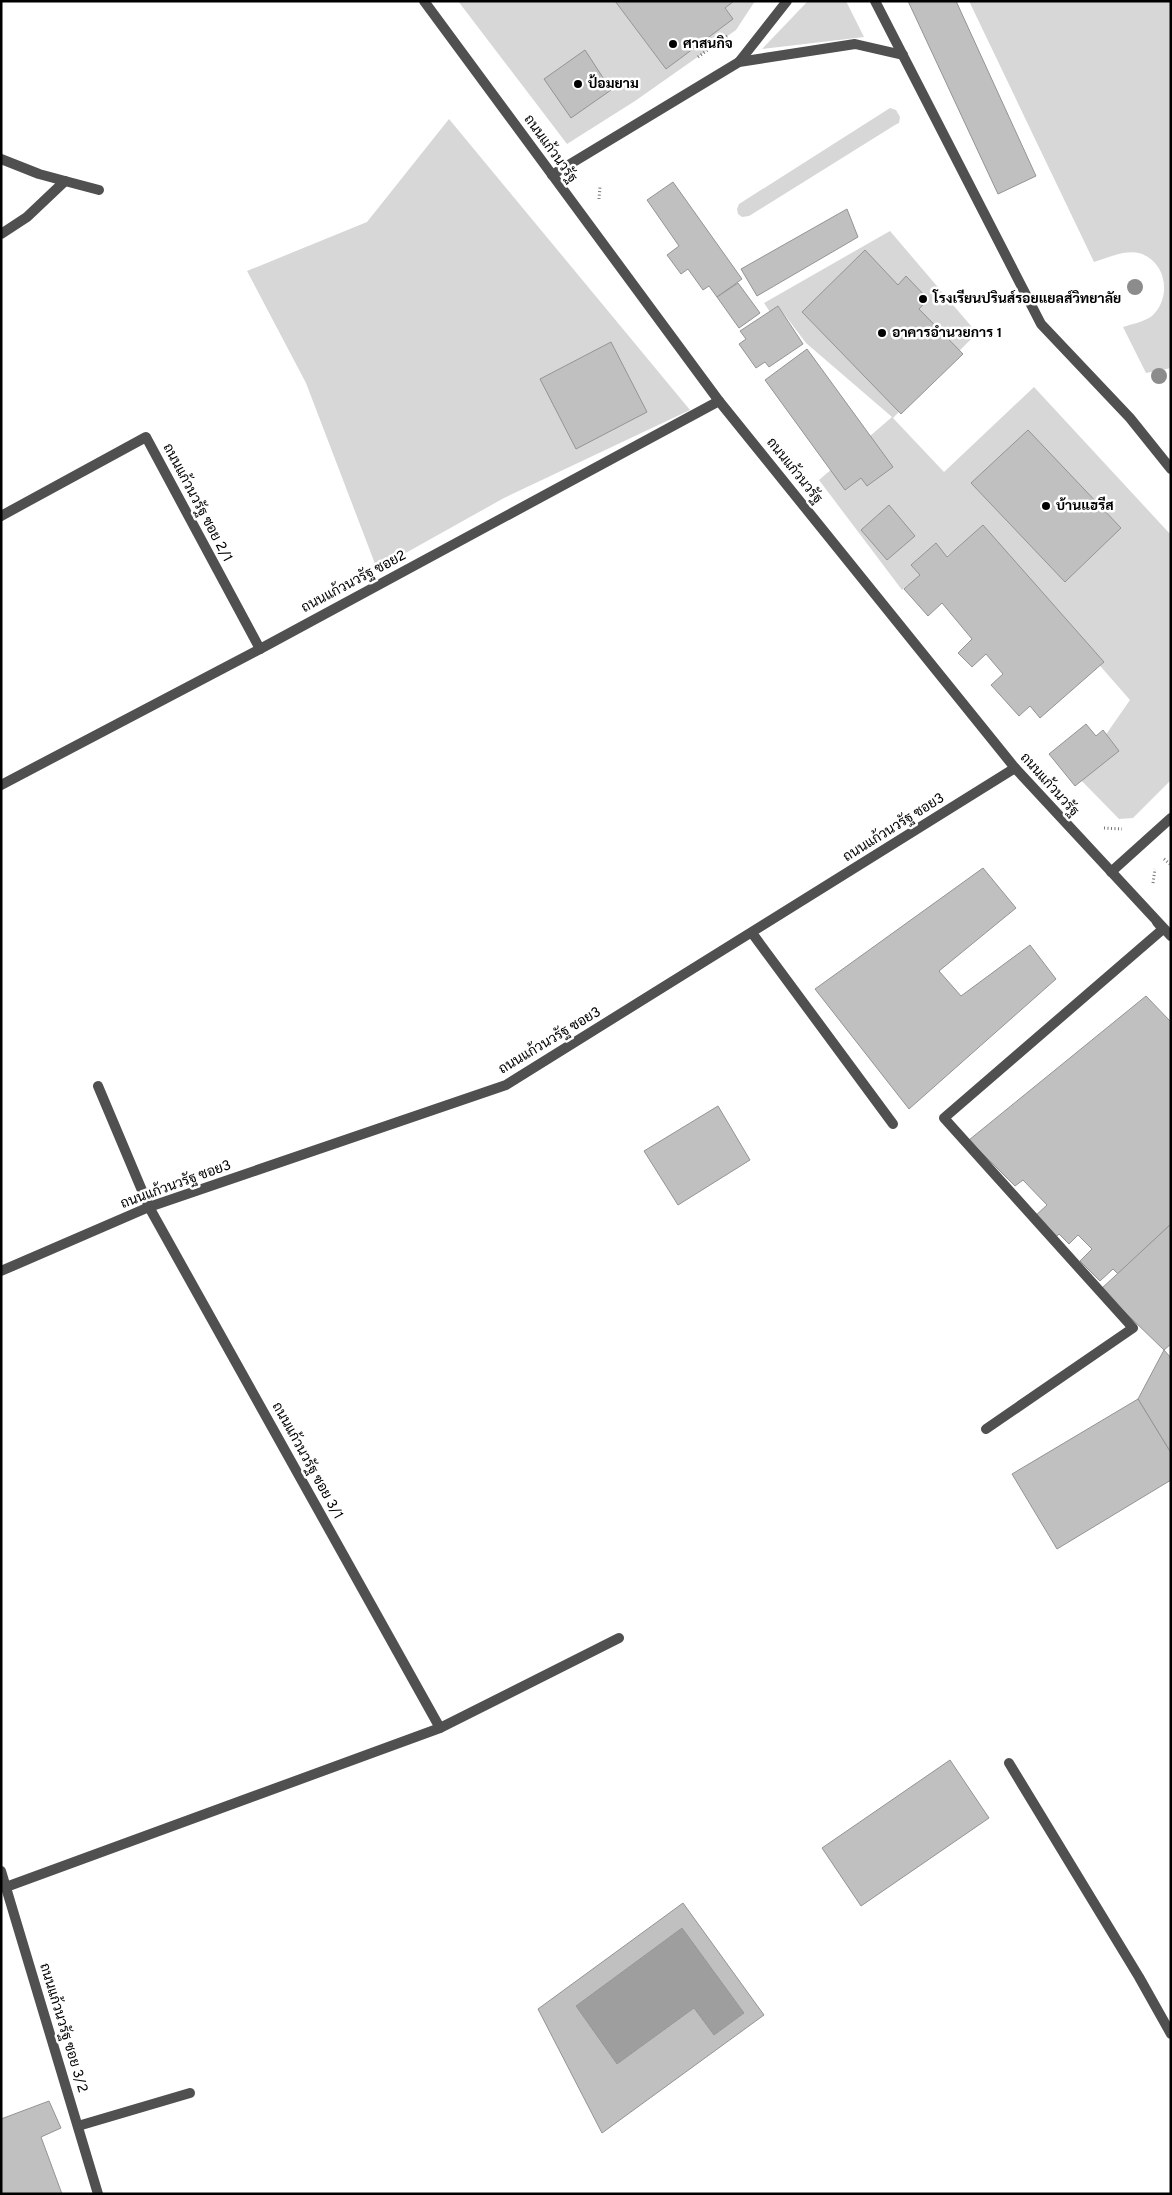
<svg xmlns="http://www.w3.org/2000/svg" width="1172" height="2195" viewBox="0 0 1172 2195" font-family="Overpass,Sarabun,sans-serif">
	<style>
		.green { fill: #d7d7d7 }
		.water { fill: #9e9e9e }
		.building { fill: #c0c0c0; stroke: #949494; fill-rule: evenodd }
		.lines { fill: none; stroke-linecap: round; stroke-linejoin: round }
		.path { stroke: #727272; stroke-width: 3; stroke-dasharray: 1 2.5; stroke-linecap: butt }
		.service { stroke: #505050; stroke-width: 10 }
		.minor { stroke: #505050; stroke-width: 10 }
		.tertiary { stroke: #505050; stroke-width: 10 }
		.tree { fill: #8c8c8c }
		.poi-dot { fill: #000; stroke: #fff; stroke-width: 2 }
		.labels { text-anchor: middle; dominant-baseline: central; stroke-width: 5; stroke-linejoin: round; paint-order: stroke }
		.poi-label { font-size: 14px; font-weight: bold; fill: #000; stroke: #fff; text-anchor: start }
		.street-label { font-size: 14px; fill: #000; stroke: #fff }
	</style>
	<rect width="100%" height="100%" fill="#fff"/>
	<g class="green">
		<polygon points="458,1 615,1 666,69 733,19 725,8 734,1 755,1 736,30 635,101 567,144"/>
		<polygon points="808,1 846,1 864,37 762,49"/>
		<path d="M969 1H1171V368L1146 373 1123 327C1132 324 1144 322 1152 316 1172 298 1167 261 1139 253 1124 250 1107 258 1094 262Z"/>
		<polygon points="890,108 896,110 900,117 899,123 895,125 749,216 742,217 738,214 737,209 739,204"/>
		<polygon points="449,119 690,410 504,498 377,569 306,383 247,271 367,222"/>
		<polygon points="890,231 977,333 893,418 944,472 1034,387 1171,535 1171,780 1133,818 1119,819 1077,776 1130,700 981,530 902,590 819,480 892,417 806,343 778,306 770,312 764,303"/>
	</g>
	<polygon class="water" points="682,1928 744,2013 714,2035 694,2008 617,2064 576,2006"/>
	<g class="building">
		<polygon points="615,1 734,1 725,8 733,19 666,69"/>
		<polygon points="908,1 956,1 1036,176 998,194"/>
		<polygon points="585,50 611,90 571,118 544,79"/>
		<polygon points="673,182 742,279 717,297 709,286 703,290 688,269 681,274 667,255 679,246 647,200"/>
		<polygon points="847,209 858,237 757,296 741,269"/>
		<polygon points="865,250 898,285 906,276 928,299 919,309 963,354 901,414 802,312"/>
		<polygon points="738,283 760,313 739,328 717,297"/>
		<polygon points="778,306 803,344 769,367 765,362 756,368 739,344 746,339 740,331"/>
		<polygon points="611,342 647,412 576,449 540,379"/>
		<polygon points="807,349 893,467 867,486 861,478 845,490 765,380"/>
		<polygon points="1028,430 1121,528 1065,582 971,483"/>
		<polygon points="889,505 915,536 887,560 861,530"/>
		<polygon points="983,525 1104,662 1040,718 1030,706 1019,716 991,685 1003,674 986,654 972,667 958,653 972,639 942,603 928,616 904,589 920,575 911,565 936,543 947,557"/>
		<polygon points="1086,724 1096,736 1103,730 1119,751 1075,786 1049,754"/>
		<polygon points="983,868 1016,908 939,971 961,996 1030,945 1056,979 909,1109 815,989"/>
		<polygon points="1146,996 1171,1022 1171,1224 1118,1274 1113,1269 1100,1281 1080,1261 1092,1249 1078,1235 1069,1244 1059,1234 1055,1238 1034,1217 1047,1205 1023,1180 1015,1186 969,1140"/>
		<polygon points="718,1106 750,1160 678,1205 644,1151"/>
		<polygon points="1171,1224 1171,1344 1164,1350 1101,1289"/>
		<polygon points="1164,1350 1171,1358 1171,1453 1138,1399"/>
		<polygon points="1138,1399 1171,1453 1171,1480 1057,1549 1012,1474"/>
		<polygon points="950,1760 989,1818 861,1906 822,1848"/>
		<path d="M683 1903 764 2015 602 2133 538 2009ZM682 1928 744 2013 714 2035 694 2008 617 2064 576 2006Z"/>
		<polygon points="49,2101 61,2128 41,2137 62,2194 1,2194 1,2119"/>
	</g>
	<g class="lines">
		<g class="path">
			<polyline points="698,57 727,36"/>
			<polyline points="599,199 600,187"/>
			<polyline points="1104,828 1122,829"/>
			<polyline points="1164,859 1171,865"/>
			<polyline points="1153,883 1155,869"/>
		</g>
		<g class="service">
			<polyline points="875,1 1041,324 1130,418 1171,469"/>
			<polyline points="739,62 787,1"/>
			<polyline points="1,159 39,174 65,181 27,217 1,234"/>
			<polyline points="552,175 739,62 855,44 903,55"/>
			<polyline points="65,181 99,190"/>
			<polyline points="1111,872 1171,818"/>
			<polyline points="752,933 893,1124"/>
			<polyline points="986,1429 1133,1328 944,1118 1163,929 1157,922"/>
		</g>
		<g class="minor">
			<polyline points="1,516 146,437 260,649"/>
			<polyline points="1,785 260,649 719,401"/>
			<polyline points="98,1086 149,1207 440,1728"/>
			<polyline points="1,1271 149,1207 506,1085 1015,768"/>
			<polyline points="1009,1763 1139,1977 1171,2034"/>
			<polyline points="1,1871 98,2194"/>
			<polyline points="6,1887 440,1728 619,1638"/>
			<polyline points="78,2126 190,2093"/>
		</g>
		<polyline class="tertiary" points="424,1 719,401 1015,768 1171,936"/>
	</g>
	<g class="tree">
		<circle cx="1135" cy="287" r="8"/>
		<circle cx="1159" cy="376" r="8"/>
	</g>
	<g class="poi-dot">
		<circle cx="673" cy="44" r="5"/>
		<circle cx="578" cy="84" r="5"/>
		<circle cx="923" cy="299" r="5"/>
		<circle cx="882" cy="333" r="5"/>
		<circle cx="1046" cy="506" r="5"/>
	</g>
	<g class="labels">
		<g class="poi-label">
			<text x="683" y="44">ศาสนกิจ</text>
			<text x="588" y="84">ป้อมยาม</text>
			<text x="933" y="299">โรงเรียนปรินส์รอยแยลส์วิทยาลัย</text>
			<text x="892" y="333">อาคารอำนวยการ 1</text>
			<text x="1056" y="506">บ้านแฮรีส</text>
		</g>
		<g class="street-label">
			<text transform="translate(550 149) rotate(54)">ถนนแก้วนวรัฐ</text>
			<text transform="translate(794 471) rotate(51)">ถนนแก้วนวรัฐ</text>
			<text transform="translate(197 503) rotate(62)">ถนนแก้วนวรัฐ ซอย 2/1</text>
			<text transform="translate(354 582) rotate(-28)">ถนนแก้วนวรัฐ ซอย2</text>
			<text transform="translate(1049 785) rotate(48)">ถนนแก้วนวรัฐ</text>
			<text transform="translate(894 828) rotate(-32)">ถนนแก้วนวรัฐ ซอย3</text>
			<text transform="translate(550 1041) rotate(-31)">ถนนแก้วนวรัฐ ซอย3</text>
			<text transform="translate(176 1185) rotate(-20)">ถนนแก้วนวรัฐ ซอย3</text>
			<text transform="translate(307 1461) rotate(61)">ถนนแก้วนวรัฐ ซอย 3/1</text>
			<text transform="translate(63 2028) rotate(73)">ถนนแก้วนวรัฐ ซอย 3/2</text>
		</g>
	</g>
	<rect width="1172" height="2195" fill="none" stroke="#000000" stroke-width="5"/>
</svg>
